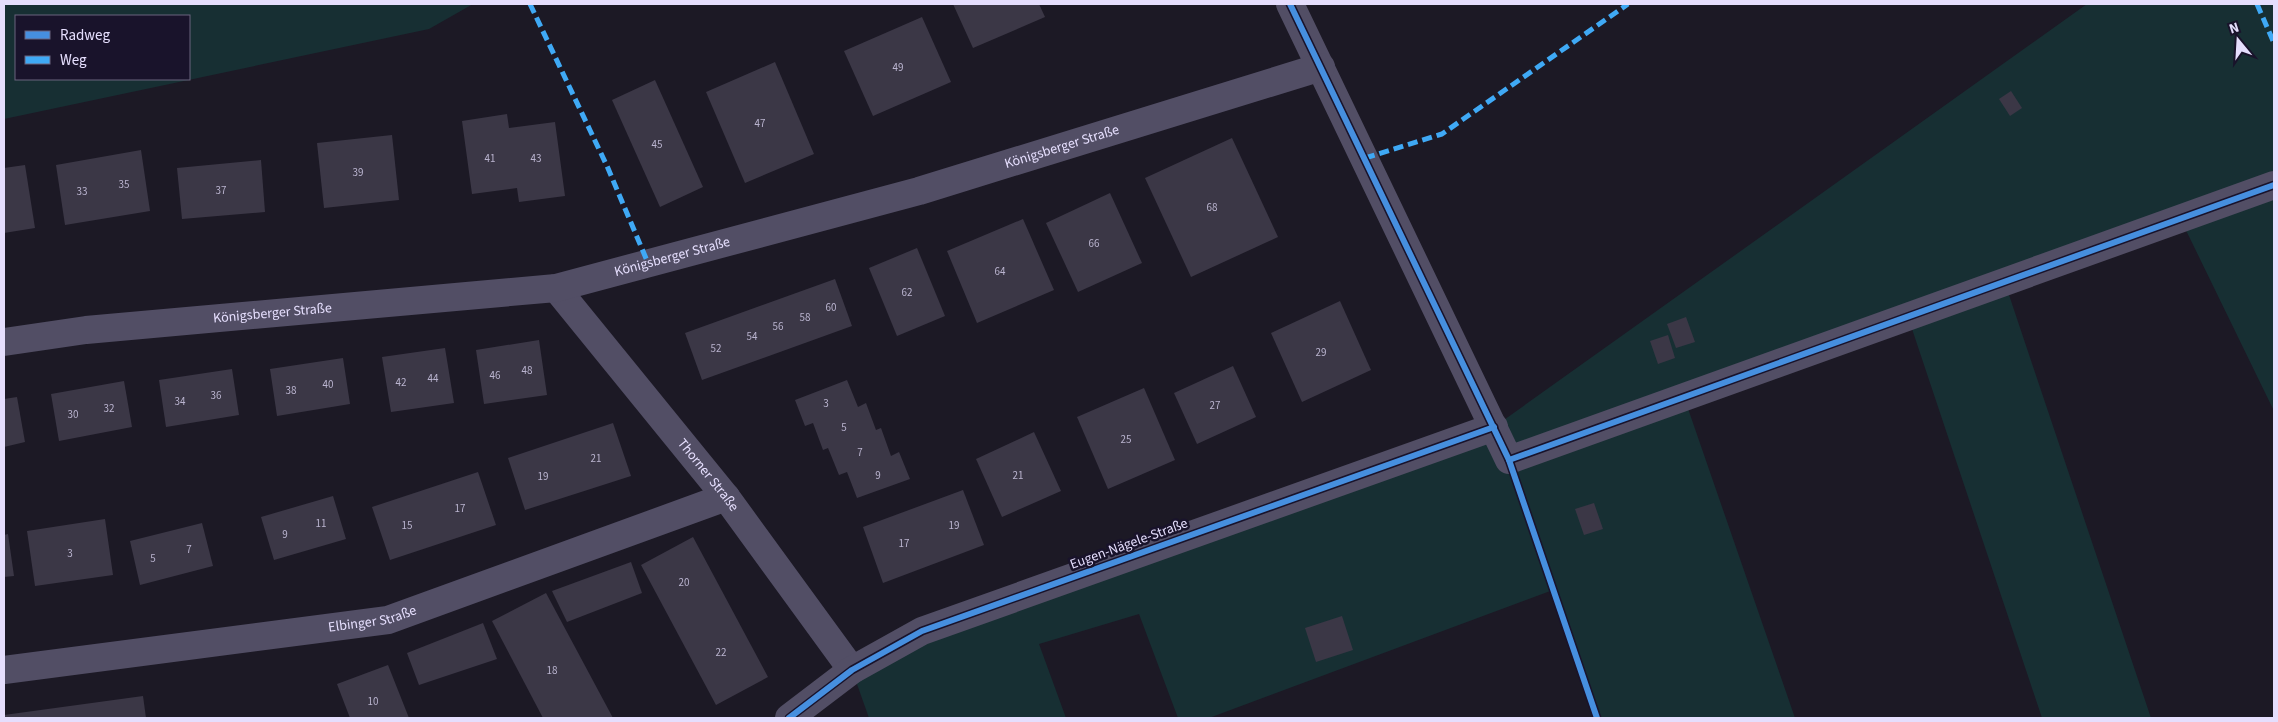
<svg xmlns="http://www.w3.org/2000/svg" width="2278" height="722" viewBox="0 0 2278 722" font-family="'Source Sans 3',sans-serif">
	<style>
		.green { fill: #172f33; fill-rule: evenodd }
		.building { fill: #3b3746 }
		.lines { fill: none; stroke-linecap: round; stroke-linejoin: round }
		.minor { stroke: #524e65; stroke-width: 28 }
		.quiet { stroke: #3fa9f5; stroke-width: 5; stroke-dasharray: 10 5; stroke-linecap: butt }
		.cycleway-casing { stroke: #19132b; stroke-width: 9 }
		.cycleway { stroke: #468fdf; stroke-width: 6 }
		.labels { text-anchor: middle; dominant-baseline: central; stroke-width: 5; stroke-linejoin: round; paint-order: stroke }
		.number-label { font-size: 11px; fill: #bab4cf }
		.street-label { font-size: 14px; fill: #e5defd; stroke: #19132b }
	</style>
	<rect width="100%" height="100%" fill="#1c1925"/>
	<g class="green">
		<path d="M4 4H473L429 29 4 119ZM189 16V79H16V16Z"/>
		<polygon points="2087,4 2274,4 2274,411 2181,220 2005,283 2151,718 2042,718 1908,317 1684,397 1795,718 1597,718 1553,590 1209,718 1178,718 1139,614 1039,644 1066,718 869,718 852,670 1494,427"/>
	</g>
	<g class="building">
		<polygon points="953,4 1039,4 1045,17 973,48"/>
		<polygon points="922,17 951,82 873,116 844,51"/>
		<polygon points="775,62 814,154 745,183 706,92"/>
		<polygon points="655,80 703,187 660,207 612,100"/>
		<polygon points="2011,91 2022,108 2010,116 1999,99"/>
		<polygon points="507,114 509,128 555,122 565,196 519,202 517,188 472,194 462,121"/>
		<polygon points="392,135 399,200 324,208 317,143"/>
		<polygon points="1232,138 1278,237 1191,277 1145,178"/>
		<polygon points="141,150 150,211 65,225 56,165"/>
		<polygon points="261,160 265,212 182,219 177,168"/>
		<polygon points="25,165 35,228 4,233 4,168"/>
		<polygon points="1110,193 1142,263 1078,292 1046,223"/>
		<polygon points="1023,219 1054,290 977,323 947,251"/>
		<polygon points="917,248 945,316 897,336 869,268"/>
		<polygon points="835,279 852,326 702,380 685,333"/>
		<polygon points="1340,301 1371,370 1302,402 1271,333"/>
		<polygon points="1686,317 1695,342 1676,348 1667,324"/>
		<polygon points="1668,335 1675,358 1658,364 1650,341"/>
		<polygon points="539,340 547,395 484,404 476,350"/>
		<polygon points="445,348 454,403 391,412 382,357"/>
		<polygon points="343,358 350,404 277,416 270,369"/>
		<polygon points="1233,366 1256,417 1197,444 1174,393"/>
		<polygon points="232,369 239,415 166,427 159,380"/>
		<polygon points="847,380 858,407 866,403 876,430 881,428 891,456 899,452 910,479 857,498 847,472 839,475 828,448 823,450 813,423 805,426 795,400"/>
		<polygon points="124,381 132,427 59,441 51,394"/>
		<polygon points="1144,388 1175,460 1108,489 1077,417"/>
		<polygon points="17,397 25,442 4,447 4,399"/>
		<polygon points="613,423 631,476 525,510 508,458"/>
		<polygon points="1034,432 1061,491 1002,517 976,459"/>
		<polygon points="478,472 496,525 390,560 372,507"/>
		<polygon points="963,490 984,545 883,583 863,527"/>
		<polygon points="333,496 346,539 274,560 261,517"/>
		<polygon points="1594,503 1603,529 1584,535 1575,509"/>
		<polygon points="105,519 113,575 35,586 27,531"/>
		<polygon points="202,523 213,566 140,585 130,541"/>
		<polygon points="8,534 14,576 4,577 4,535"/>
		<polygon points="693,537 768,677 716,705 641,565"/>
		<polygon points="631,562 642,593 567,622 552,591"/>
		<polygon points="546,593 613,718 543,718 492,621"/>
		<polygon points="1342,616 1353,650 1316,662 1305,628"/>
		<polygon points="483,623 497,659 419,685 407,653"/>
		<polygon points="388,665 409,718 350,718 337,684"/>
		<polygon points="143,696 146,718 4,718 4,715"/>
	</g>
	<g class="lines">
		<g class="minor">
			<polyline points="1290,4 1509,460 2274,185"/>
			<path id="s1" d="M556 288 726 497 852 670"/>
			<path id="s2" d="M4 342 86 330 556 288 919 191 1321 67"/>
			<path id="s3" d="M4 670 388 620 726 497"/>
			<polyline points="789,718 852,670 922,631 1494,427"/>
		</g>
		<g class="quiet">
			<polyline points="530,4 607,166 648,263"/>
			<polyline points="2257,4 2274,43"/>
			<polyline points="1365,158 1442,134 1628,4"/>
		</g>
		<g class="cycleway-casing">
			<g id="cycleway">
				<polyline points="1290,4 1509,460 1597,718"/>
				<polyline points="1509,460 2274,185"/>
				<polyline points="789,718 852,670 922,631 1494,427"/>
			</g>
		</g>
		<use href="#cycleway" class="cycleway"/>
	</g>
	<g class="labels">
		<g class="number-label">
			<text x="898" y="67">49</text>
			<text x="760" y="123">47</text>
			<text x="657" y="144">45</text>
			<text x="490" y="158">41</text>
			<text x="536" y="158">43</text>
			<text x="358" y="172">39</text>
			<text x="124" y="184">35</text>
			<text x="221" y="190">37</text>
			<text x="82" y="191">33</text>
			<text x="1212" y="207">68</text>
			<text x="1094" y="243">66</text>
			<text x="1000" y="271">64</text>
			<text x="907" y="292">62</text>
			<text x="831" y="307">60</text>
			<text x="805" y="317">58</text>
			<text x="778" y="326">56</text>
			<text x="752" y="336">54</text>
			<text x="716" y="348">52</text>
			<text x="1321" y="352">29</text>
			<text x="527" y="370">48</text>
			<text x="495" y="375">46</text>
			<text x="433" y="378">44</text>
			<text x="401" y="382">42</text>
			<text x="328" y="384">40</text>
			<text x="291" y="390">38</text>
			<text x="216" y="395">36</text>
			<text x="180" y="401">34</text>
			<text x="826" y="403">3</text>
			<text x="1215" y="405">27</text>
			<text x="109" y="408">32</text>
			<text x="73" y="414">30</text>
			<text x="844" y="427">5</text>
			<text x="1126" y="439">25</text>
			<text x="860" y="452">7</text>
			<text x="596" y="458">21</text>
			<text x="878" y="475">9</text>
			<text x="1018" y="475">21</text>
			<text x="543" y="476">19</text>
			<text x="460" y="508">17</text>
			<text x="321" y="523">11</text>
			<text x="407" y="525">15</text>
			<text x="954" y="525">19</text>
			<text x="285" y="534">9</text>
			<text x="904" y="543">17</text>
			<text x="189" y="549">7</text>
			<text x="70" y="553">3</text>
			<text x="153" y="558">5</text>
			<text x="684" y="582">20</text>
			<text x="721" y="652">22</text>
			<text x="552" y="670">18</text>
			<text x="373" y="701">10</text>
		</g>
		<g class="street-label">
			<text stroke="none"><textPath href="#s2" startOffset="1080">Königsberger Straße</textPath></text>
			<text stroke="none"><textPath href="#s2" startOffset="675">Königsberger Straße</textPath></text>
			<text stroke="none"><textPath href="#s2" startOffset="270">Königsberger Straße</textPath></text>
			<text stroke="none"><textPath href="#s1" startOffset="241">Thorner Straße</textPath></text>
			<text transform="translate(1129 544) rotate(-20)">Eugen-Nägele-Straße</text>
			<text stroke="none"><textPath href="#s3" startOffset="372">Elbinger Straße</textPath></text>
		</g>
	</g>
	<rect width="2278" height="722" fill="none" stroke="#e5defd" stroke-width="10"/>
	<rect x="15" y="15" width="175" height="65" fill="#19132b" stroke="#6b647f"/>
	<rect x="25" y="31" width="25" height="8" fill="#468fdf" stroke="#6b647f"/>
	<text x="60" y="40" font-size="15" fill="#e5defd">Radweg</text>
	<rect x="25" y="56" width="25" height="8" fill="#3fa9f5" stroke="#6b647f"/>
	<text x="60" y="65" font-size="15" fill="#e5defd">Weg</text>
	<g transform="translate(2238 40) rotate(342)" stroke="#19132b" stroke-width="4" paint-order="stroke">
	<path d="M0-4L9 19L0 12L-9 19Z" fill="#e5defd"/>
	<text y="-8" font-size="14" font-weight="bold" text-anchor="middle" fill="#e5defd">N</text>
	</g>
</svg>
